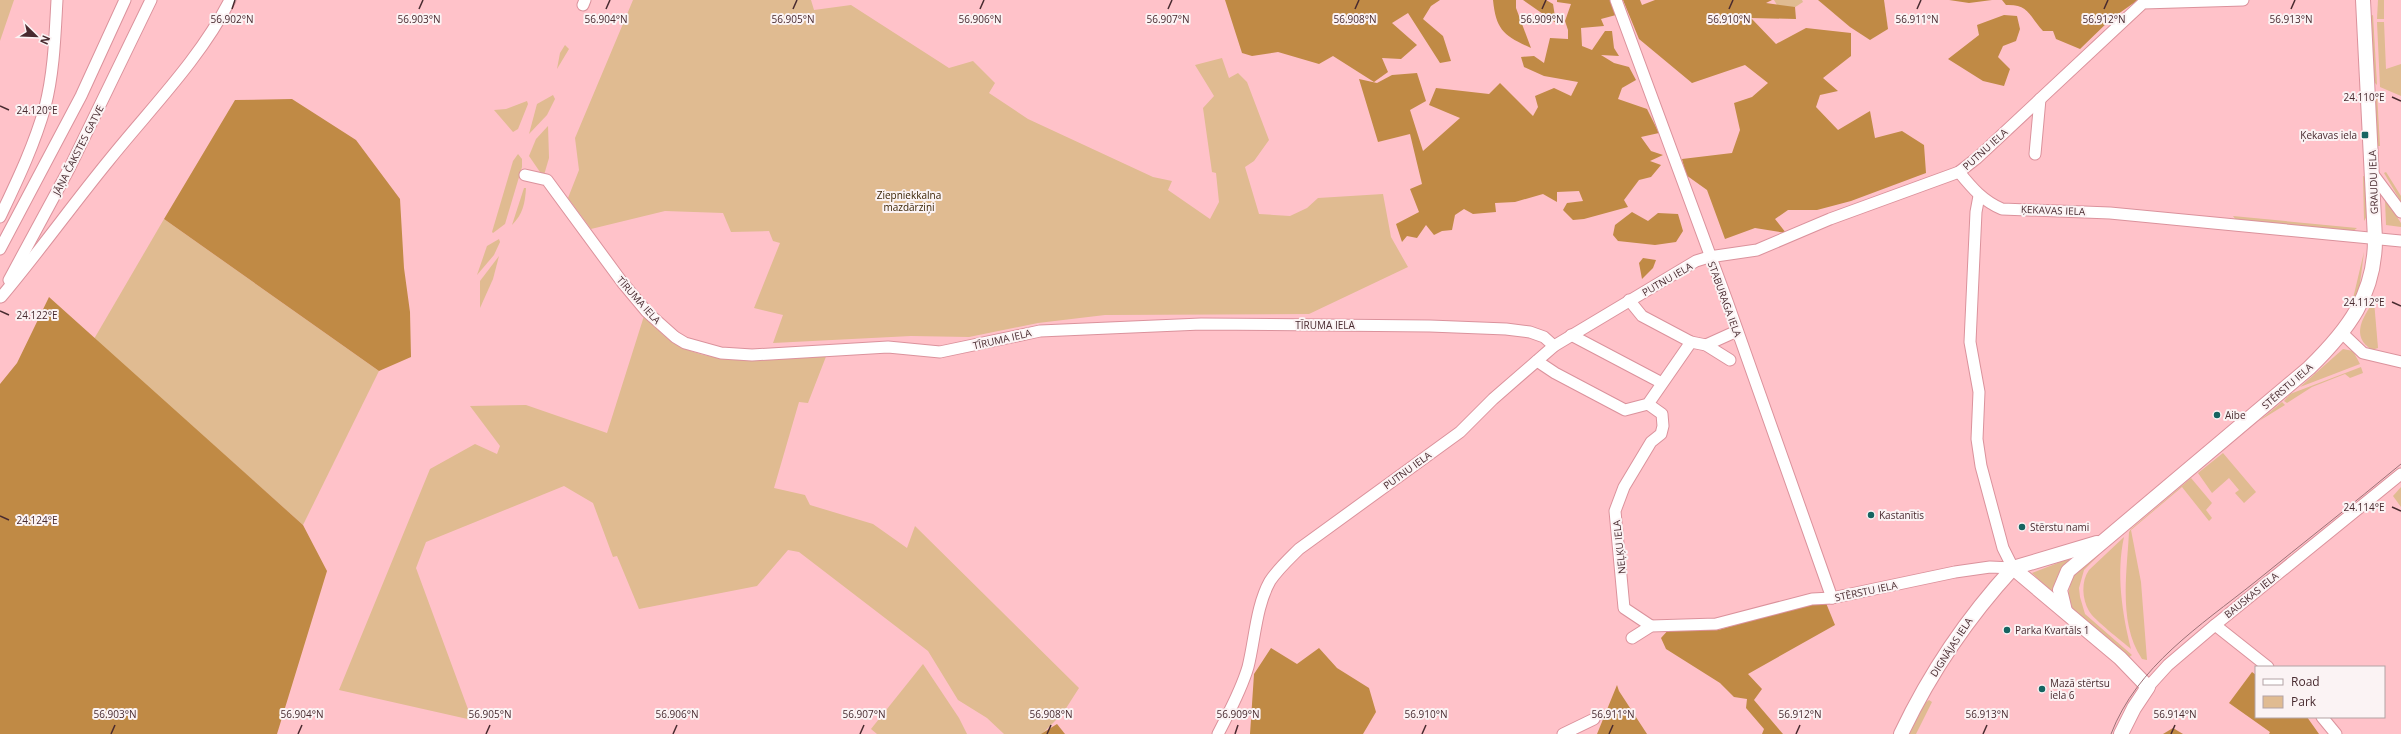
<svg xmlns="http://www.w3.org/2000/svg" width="2401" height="734" viewBox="0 0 2401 734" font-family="'Open Sans',sans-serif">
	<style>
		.green { fill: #e0bb91 }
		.forest { fill: #c08a45 }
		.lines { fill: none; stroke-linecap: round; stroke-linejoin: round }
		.minor-casing { stroke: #db929c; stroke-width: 13 }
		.major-casing { stroke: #db929c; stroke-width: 16 }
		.minor { stroke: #fff; stroke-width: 11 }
		.major { stroke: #fff; stroke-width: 14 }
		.tram { stroke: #9d7177; stroke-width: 1 }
		.ticks { fill: none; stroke: #482a2f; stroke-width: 1.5 }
		.poi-dot { fill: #166461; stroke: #fbf3f4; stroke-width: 1.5 }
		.labels { text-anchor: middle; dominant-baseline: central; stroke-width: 4; stroke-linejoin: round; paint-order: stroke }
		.poi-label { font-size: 10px; fill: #482a2f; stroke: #fbf3f4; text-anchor: start }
		.street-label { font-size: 10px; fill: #482a2f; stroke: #fbf3f4 }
		.park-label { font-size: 10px; fill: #3a2405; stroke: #fbf3f4 }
		.ticks-label { font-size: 10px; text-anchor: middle; fill: #482a2f; stroke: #fbf3f4; stroke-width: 4; stroke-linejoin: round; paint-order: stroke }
	</style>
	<rect width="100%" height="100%" fill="#ffc2c9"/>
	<g class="green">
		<polygon points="0,0 14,0 0,41"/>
		<polygon points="633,0 811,0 814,10 851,5 949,68 973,61 995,83 989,93 1028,119 1153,177 1172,181 1168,190 1210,219 1219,202 1216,173 1212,172 1203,108 1214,96 1195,65 1222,58 1229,78 1238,73 1247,82 1269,140 1254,161 1245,167 1259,214 1290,216 1307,208 1318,198 1383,194 1391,237 1408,267 1309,314 1105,315 1038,323 969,337 911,336 773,343 783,315 754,308 780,243 773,241 769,231 731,232 723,213 665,211 591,229 568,198 579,170 575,138"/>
		<polygon points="1774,0 1802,0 1803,2 1783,15"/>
		<polygon points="2378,0 2384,0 2384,19 2377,19"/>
		<polygon points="2373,15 2377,85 2374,82 2370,16"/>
		<polygon points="2377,22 2384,22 2386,69 2401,64 2401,96 2380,87"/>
		<polygon points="565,45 569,49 557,69 560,53"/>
		<polygon points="2374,94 2377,94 2380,146 2377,146"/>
		<polygon points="553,95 555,99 547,115 529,134 537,104"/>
		<polygon points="527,101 528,104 518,129 513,132 494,110 506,109"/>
		<polygon points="548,126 549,158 544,175 540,172 529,156 536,139"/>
		<polygon points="518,154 522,159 522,167 505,224 493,233 492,232 513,161"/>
		<polygon points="2386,172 2401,196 2401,202 2384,173"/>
		<polygon points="2363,176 2366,177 2367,216 2364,221"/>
		<path d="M524 188H526C525 203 523 214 512 225Z"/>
		<polygon points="2385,199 2401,223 2401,227 2386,225"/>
		<polygon points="2233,216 2357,228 2352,232 2236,220"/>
		<polygon points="164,219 379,371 303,525 94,339"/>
		<polygon points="499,239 500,242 494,255 477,275 487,246"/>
		<polygon points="2364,252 2359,291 2351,307"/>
		<polygon points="499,256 493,279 480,308 480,281"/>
		<path d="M2374 301 2378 348 2372 350C2350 336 2363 317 2374 301Z"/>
		<path d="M644 316C653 324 664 338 676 344 720 369 779 358 827 354L808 403 799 402 774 488 805 495 810 505 873 524 907 548 915 526 1079 688 1063 713 1042 734H1004L987 718 958 700 928 651 799 552 788 550 757 586 639 609 617 556 613 557 593 503 564 486 426 542 416 568 472 720 339 690 430 469 475 444 497 454 500 446 470 406 526 405 607 433Z"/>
		<polygon points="2343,349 2353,351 2360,364 2300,387"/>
		<polygon points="2361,367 2363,373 2350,378 2345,374 2312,387 2287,403 2284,401 2290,394"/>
		<polygon points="2282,402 2285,405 2259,421"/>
		<polygon points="2223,453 2256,492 2244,503 2235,493 2239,490 2229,478 2212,493 2198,473"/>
		<path d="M2191 478 2212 503 2206 510 2212 518 2209 521 2182 487 2131 530 2141 582 2147 660 2142 659C2118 624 2127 572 2129 532L2131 529Z"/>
		<polygon points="2401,487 2401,507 2393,496"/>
		<path d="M2124 537C2116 573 2122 613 2131 649 2122 641 2094 620 2089 611 2082 599 2081 581 2089 570Z"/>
		<polygon points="2104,550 2084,570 2079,588 2080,597 2085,614 2132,655 2128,658 2073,610 2068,595 2072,577"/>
		<polygon points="2068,559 2070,560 2058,576 2054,591 2052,592 2032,573"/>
		<polygon points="923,664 959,718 967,734 877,734 871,729"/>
		<polygon points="1929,700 1932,702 1916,734 1909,734 1925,703"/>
	</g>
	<g class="forest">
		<polygon points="1225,0 1440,0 1431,6 1423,19 1443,36 1451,61 1440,63 1408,13 1392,23 1417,45 1401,59 1382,58 1388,72 1374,82 1333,56 1319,64 1278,52 1252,56 1242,53"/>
		<path d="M1493 0H1516V8L1531 48C1504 36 1496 30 1493 0Z"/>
		<polygon points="1523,0 1546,0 1553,4 1556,23"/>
		<polygon points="1557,0 1611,0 1616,15 1601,19 1604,26 1581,28 1582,46 1592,50 1605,31 1612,31 1614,48 1619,56 1601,55 1614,63 1629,67 1636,80 1622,88 1618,99 1647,109 1659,133 1641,137 1651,151 1663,155 1650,161 1661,165 1651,177 1639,180 1624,200 1628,207 1584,219 1573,220 1563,210 1567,203 1583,201 1579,191 1557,192 1557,202 1543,194 1515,202 1495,203 1496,212 1473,214 1464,209 1455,215 1452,230 1442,231 1434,235 1426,225 1417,238 1407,236 1402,242 1396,224 1419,212 1410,189 1422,184 1410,134 1378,142 1359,79 1377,83 1392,75 1417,73 1426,101 1410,110 1423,151 1460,118 1429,105 1436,88 1489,94 1500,83 1533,116 1538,107 1535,96 1554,88 1571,96 1578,82 1544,76 1524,67 1521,57 1534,56 1544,63 1550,38 1568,39 1568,30 1565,21 1571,4 1557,2"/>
		<polygon points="1623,0 1640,0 1642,5 1655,0 1772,0 1766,3 1795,7 1796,19 1751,18 1776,44 1806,28 1851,33 1851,56 1823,78 1838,91 1820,95 1816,107 1838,130 1870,111 1875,138 1902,131 1924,145 1926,173 1851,201 1817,210 1788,210 1775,219 1786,233 1755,228 1725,239 1707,190 1686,175 1682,159 1732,153 1740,130 1734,103 1752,97 1768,83 1745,65 1692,83 1639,39"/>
		<polygon points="1818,0 1884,0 1888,29 1870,40 1850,27"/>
		<polygon points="1949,0 1992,0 1969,3"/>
		<path d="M2002 0H2138L2111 19 2080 49 2056 39 2053 31H2043C2029 16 2029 4 2006 5Z"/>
		<polygon points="2004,15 2017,16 2020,29 2016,41 2003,46 1998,57 2010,69 2004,86 1983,81 1948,59 1979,35 1977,25"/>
		<polygon points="292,99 356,140 400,199 404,268 410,312 411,357 379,371 164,219 235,100"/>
		<polygon points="1632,212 1648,221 1658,213 1678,214 1683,231 1676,242 1655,245 1618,241 1613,235 1615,225"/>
		<polygon points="1643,258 1656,260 1653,268 1642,279 1639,263"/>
		<polygon points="49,297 303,525 327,571 277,734 0,734 0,384 17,363"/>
		<polygon points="1812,603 1826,603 1835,625 1748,674 1762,689 1754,700 1783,734 1762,734 1764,729 1746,708 1747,699 1734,697 1720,683 1666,649 1661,638 1670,628 1718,630"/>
		<polygon points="1271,648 1297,664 1319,648 1337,668 1369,688 1376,712 1363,734 1250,734 1254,674"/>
		<polygon points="2252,672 2256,675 2256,717 2307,717 2319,734 2269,734 2270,732 2229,703"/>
		<polygon points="1617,685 1619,691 1647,734 1597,734"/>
		<polygon points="1057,724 1065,734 1041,734"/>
		<polygon points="2173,728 2183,734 2163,734"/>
	</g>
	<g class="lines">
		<g class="minor-casing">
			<g id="minor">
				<polyline points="1616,0 1727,301 1832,598"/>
				<polyline points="583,5 585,0"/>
				<polyline points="2035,154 2040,99"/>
				<path d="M1959 172C1972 188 1983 201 2002 209L2110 213 2401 241"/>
				<polyline points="2372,173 2401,212"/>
				<polyline points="525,175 547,180 622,282 647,312 675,337 685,343 721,353 752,355 888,347 940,352 1040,331 1201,324 1430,326 1506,329 1530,332 1544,337 1554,346"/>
				<path d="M0 217C17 181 34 146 45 107 54 72 55 35 57 0"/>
				<polyline points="0,249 81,96 125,0"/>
				<polyline points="9,280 69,169 151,0"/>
				<path d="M1 297C39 252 73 204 110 159 151 108 200 59 230 0"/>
				<polyline points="1629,300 1642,316 1691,342 1706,345 1730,360"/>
				<polyline points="2342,333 2363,353 2401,362"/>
				<polyline points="1571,335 1662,383"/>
				<polyline points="1706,345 1737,331"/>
				<polyline points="1537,361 1555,373 1625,410 1648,404 1691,342"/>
				<polyline points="1648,404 1662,414 1663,426 1661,434 1651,442 1624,487 1615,511 1624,608 1651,626"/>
				<polyline points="2215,625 2268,667"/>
				<polyline points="1632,638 1651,626 1716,624 1812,599 1832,598 1955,572 1990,567 2013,568 2003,548 1981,466 1977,439 1979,392 1970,342 1976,212 1979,196"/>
				<polyline points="2148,687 2168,665 2215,625 2401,474"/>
				<polyline points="2322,717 2336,734"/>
				<path d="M1218 734C1229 712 1241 691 1248 667 1255 639 1256 606 1270 581 1278 569 1289 559 1299 549L1460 432 1493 399 1554 346 1696 261 1709 257 1757 250 1830 219 1959 172 1977 158 2143 3 2243 0"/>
				<polyline points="1563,734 1594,719"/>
			</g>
		</g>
		<g class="major-casing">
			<g id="major">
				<polyline points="2013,568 2120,658 2148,687 2134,708 2121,734"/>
				<polyline points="2013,568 2097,543"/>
				<path d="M2065 611 2060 590 2068 571 2309 368C2348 330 2375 295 2375 239L2363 0"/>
				<path d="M1901 734C1930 673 1967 618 2013 568"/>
			</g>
		</g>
		<use href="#minor" class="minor"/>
		<use href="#major" class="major"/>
		<path class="tram" d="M2111 734C2137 666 2200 626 2255 582 2303 543 2353 504 2401 464"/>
	</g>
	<path class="ticks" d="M232 9 235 0M419 9 423 0M606 9 610 0M793 9 797 0M980 9 984 0M1168 9 1172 0M1355 9 1359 0M1542 9 1546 0M1729 9 1733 0M1917 9 1921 0M2104 9 2108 0M2291 9 2295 0M2392 97 2401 101M0 106 9 110M2392 302 2401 306M0 311 9 315M2392 507 2401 511M0 516 9 520M111 734 115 725M298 734 302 725M486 734 490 725M673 734 677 725M860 734 864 725M1047 734 1051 725M1235 734 1238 725M1422 734 1426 725M1609 734 1613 725M1796 734 1800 725M1983 734 1987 725M2171 734 2175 725"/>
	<g class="poi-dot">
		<rect x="2361" y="131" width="8" height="8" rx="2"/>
		<circle cx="2217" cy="415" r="4"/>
		<circle cx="1871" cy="515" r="4"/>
		<circle cx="2022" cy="527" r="4"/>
		<circle cx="2007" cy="630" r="4"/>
		<circle cx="2042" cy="689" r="4"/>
	</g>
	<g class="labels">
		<g class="poi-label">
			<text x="2357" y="135" text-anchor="end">Ķekavas iela</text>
			<text x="2225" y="415">Aibe</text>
			<text x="1879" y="515">Kastanītis</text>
			<text x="2030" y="527">Stērstu nami</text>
			<text x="2015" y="630">Parka Kvartāls 1</text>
			<text x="2050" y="683">Mazā stērtsu<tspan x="2050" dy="12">iela 6</tspan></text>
		</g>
		<g class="street-label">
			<text transform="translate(1985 149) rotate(-42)">PUTNU IELA</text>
			<text transform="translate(78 150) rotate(-63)">JĀŅA ČAKSTES GATVE</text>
			<text transform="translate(2373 182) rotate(-92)">GRAUDU IELA</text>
			<text transform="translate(2053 210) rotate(2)">ĶEKAVAS IELA</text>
			<text transform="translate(1667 279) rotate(-30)">PUTNU IELA</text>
			<text transform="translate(1725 299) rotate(70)">STABURAGA IELA</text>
			<text transform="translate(639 300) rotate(48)">TĪRUMA IELA</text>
			<text x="1325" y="325">TĪRUMA IELA</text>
			<text transform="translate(1002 339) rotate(-13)">TĪRUMA IELA</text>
			<text transform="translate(2287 386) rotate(-41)">STĒRSTU IELA</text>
			<text transform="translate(1407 470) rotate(-36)">PUTNU IELA</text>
			<text transform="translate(1619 547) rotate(-96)">NEĻĶU IELA</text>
			<text transform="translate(1866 591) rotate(-12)">STĒRSTU IELA</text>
			<text transform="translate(2251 595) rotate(-39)">BAUSKAS IELA</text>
			<text transform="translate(1951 647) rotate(-57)">DIGNĀJAS IELA</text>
		</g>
		<g class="park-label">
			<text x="909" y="195">Ziepniekkalna<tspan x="909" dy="12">mazdārziņi</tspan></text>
		</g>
	</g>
	<g class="ticks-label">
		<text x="232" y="23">56.902°N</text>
		<text x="419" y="23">56.903°N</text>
		<text x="606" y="23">56.904°N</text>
		<text x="793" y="23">56.905°N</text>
		<text x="980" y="23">56.906°N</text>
		<text x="1168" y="23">56.907°N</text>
		<text x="1355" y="23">56.908°N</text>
		<text x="1542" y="23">56.909°N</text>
		<text x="1729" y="23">56.910°N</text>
		<text x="1917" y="23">56.911°N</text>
		<text x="2104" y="23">56.912°N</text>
		<text x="2291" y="23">56.913°N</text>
		<text x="2364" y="101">24.110°E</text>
		<text x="37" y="114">24.120°E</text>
		<text x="2364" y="306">24.112°E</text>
		<text x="37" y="319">24.122°E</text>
		<text x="2364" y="511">24.114°E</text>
		<text x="37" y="524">24.124°E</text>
		<text x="115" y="718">56.903°N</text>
		<text x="302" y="718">56.904°N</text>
		<text x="490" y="718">56.905°N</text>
		<text x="677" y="718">56.906°N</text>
		<text x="864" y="718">56.907°N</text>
		<text x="1051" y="718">56.908°N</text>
		<text x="1238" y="718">56.909°N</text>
		<text x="1426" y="718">56.910°N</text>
		<text x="1613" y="718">56.911°N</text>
		<text x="1800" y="718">56.912°N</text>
		<text x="1987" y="718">56.913°N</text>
		<text x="2175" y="718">56.914°N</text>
	</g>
	<rect x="2255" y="666" width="130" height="52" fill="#fbf3f4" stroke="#b3a3a5"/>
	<rect x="2263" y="679" width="20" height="6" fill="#ffffff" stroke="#b3a3a5"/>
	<text x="2291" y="686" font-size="12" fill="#482a2f">Road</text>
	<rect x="2263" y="696" width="20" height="12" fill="#e0bb91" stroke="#b3a3a5"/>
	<text x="2291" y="706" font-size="12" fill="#482a2f">Park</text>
	<g transform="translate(36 36) rotate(113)" stroke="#fbf3f4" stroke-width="3" paint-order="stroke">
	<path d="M0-3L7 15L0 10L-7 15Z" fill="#482a2f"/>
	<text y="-6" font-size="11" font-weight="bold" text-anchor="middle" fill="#482a2f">N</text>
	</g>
</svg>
